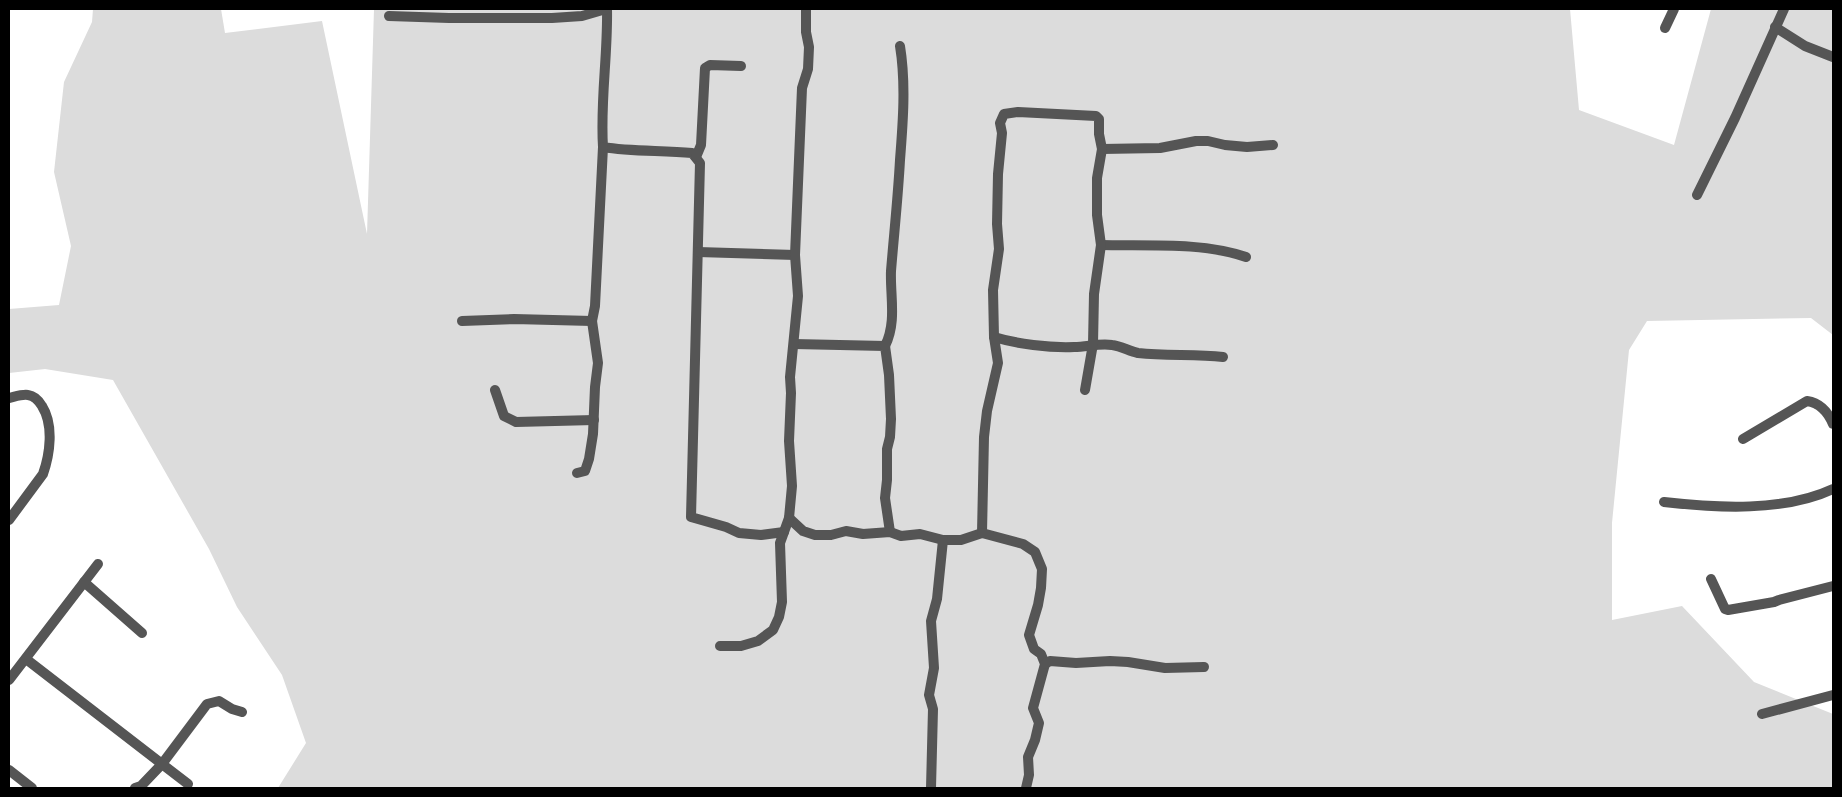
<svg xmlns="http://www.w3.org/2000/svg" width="1842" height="797" viewBox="0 0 1842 797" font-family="'Fira Sans',sans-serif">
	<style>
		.green { fill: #dcdcdc }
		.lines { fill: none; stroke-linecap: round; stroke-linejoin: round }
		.minor { stroke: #555; stroke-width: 10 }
	</style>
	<rect width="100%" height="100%" fill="#fff"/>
	<polygon class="green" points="93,9 221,9 225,33 322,21 367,234 374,9 1570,9 1579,110 1674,145 1711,9 1833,9 1833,335 1811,318 1647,321 1629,350 1612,523 1612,620 1682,606 1754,682 1833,714 1833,788 278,788 306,743 282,675 237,607 209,549 113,380 45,369 9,373 9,309 59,305 71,246 54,172 64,82 92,22"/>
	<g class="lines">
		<g class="minor">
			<path d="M607 9C608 55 600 101 603 147 632 152 663 150 692 153L700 163 691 517 726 527 739 533 761 535 784 532"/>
			<polyline points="389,16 449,18 552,18 582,16 606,9"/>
			<polyline points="1775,27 1805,46 1833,57"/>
			<polyline points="1665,28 1674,9"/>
			<polyline points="1102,149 1160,148 1196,141 1208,141 1225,145 1247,147 1273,145"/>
			<polyline points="696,157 701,145 705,68 710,65 741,66"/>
			<polyline points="1697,195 1735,118 1784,9"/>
			<path d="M1101 245C1147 246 1203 242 1246 257"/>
			<polyline points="698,252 795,255"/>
			<polyline points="462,321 514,319 592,321 595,306 603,147"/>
			<path d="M994 337C1017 344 1049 348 1074 347 1087 347 1099 343 1112 345 1121 346 1129 351 1138 353 1167 356 1195 354 1223 357"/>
			<polyline points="794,344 885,346 889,375 891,419 890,437 887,449 887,480 885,498 890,532"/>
			<path d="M885 346C897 322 890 296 891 271 894 234 898 197 900 160 903 122 906 83 900 46"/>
			<polyline points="495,390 504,416 516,422 594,420"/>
			<path d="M9 398C14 397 22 394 28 395 35 396 39 401 42 406 54 425 50 454 43 474L9 520"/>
			<path d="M1743 439 1807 401C1820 403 1828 412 1833 424"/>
			<polyline points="577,473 585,471 589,459 593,434 595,387 598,363 592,321"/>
			<path d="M1664 502C1717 508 1784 512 1833 489"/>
			<polyline points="789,518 803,531 815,535 831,535 846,531 863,534 890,532 901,536 920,534 943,540 961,540 982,533 984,437 987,411 998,363 994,337 993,290 999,249 997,224 998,174 1002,133 1000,123 1004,114 1018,112 1096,116 1099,119 1099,134 1102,149 1097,178 1097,215 1101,245 1094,294 1093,344 1085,390"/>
			<polyline points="982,533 1023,544 1035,552 1042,569 1041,588 1038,605 1029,635 1034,649 1041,654 1045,664 1033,708 1039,723 1035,740 1028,757 1029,775 1026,788"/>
			<polyline points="1711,579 1725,609 1728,610 1774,602 1779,600 1833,586"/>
			<polyline points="84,582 142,633"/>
			<polyline points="720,646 741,646 758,641 773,630 779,617 782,602 780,543 789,518 792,486 789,441 791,393 790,377 798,296 795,255 802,88 808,69 809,47 806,32 806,9"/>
			<polyline points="26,659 162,764 207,704 219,701 232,709 242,712"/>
			<polyline points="1045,664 1050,661 1076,663 1110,661 1128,662 1165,668 1204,667"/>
			<polyline points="9,680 98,564"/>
			<polyline points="1762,714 1833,695"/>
			<polyline points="9,770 32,788"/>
			<polyline points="135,788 141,786 162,764 188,784"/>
			<polyline points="931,788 933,709 929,695 934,668 931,621 937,599 943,540"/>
		</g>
	</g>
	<rect width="1842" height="797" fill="none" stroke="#000000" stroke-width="20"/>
</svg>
